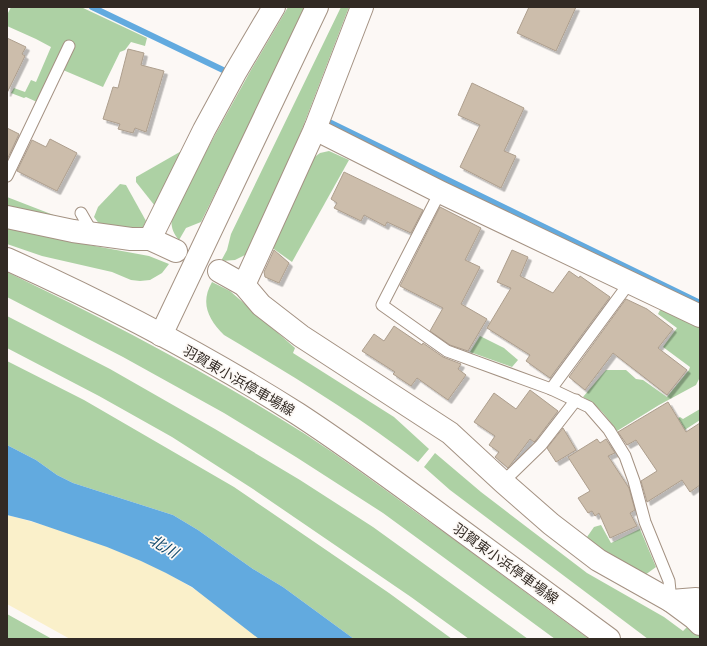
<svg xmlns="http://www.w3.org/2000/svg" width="707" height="646" viewBox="0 0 707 646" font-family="Manrope,'Noto Sans JP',sans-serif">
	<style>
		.green { fill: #add1a4 }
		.sand { fill: #faf0ca }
		.water { fill: #62aadf }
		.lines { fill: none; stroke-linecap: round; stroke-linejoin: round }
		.stream { stroke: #62aadf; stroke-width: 6 }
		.building { fill: #ccbdab; stroke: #ad9e8d; filter: url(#shadow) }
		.lane-casing { stroke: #a49283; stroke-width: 13 }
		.street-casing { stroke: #a49283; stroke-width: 24 }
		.secondary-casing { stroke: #a49283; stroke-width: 24 }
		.lane { stroke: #fff; stroke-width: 11 }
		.street { stroke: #fff; stroke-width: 22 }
		.secondary { stroke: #fff; stroke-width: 22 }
		.labels { text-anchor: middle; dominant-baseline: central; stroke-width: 3.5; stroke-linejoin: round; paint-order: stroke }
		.street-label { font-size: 14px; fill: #322a24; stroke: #fcf8f5 }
		.water-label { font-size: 15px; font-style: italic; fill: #0e476a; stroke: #fcf8f5 }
	</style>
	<defs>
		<filter id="shadow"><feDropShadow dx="3.5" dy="3.5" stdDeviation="0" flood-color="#0004"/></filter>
	</defs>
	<rect width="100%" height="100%" fill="#fcf8f5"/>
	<g class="green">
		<polygon points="11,7 81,7 147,38 145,46 131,42 125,50 120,52 103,87 63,70 37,102 26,97 24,98 11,93 14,88 25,92 31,80 36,82 51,47 36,39 7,26 7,15"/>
		<path d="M288 7H307L201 222 186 228 179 240C171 231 170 222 173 211L251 70Z"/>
		<polygon points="341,7 349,7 299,137 247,254 235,260 221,261 227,250 231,234"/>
		<polygon points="185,149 155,206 136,182 136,177"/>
		<polygon points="329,151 349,160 292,262 271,247 312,159 320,153"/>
		<polygon points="120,184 126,185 146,221 143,227 128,229 100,225 94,217 98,207"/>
		<polygon points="7,197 69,221 7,208"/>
		<polygon points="7,225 73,242 149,256 169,264 162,273 150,280 140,281 131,280 112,272 42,256 7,244"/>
		<path d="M7 272C109 321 210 374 305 434 342 458 377 484 413 510 472 552 530 596 589 639H555L383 513 296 457 224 413 123 357 7 297Z"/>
		<path d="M212 282 230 291 295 348 293 353 394 417 429 449 418 462C356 414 291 375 224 335 208 319 200 303 212 282Z"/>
		<path d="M662 306 700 324V377L696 385 659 405 617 431C607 417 598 405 583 397L606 370H626L636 379 643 380 667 397 689 370 690 367 663 347 677 328 658 314Z"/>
		<polygon points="7,316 110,369 215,429 300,480 373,527 528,639 469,639 411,597 253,489 172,437 99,396 7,348"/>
		<polygon points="480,336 504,348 518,360 512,367 470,352"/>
		<polygon points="7,361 84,400 234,487 389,593 452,639 354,639 283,587 253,569 198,530 173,515 73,483 57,475 36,460 7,445"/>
		<polygon points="700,409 700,420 680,433 667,426 680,417 683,419"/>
		<polygon points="435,453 481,492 587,573 664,617 683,631 689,625 700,636 700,639 648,639 450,490 424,467"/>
		<polygon points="601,525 611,543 640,529 656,567 645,575 605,552 587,537 594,527"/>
		<polygon points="7,614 52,639 7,639"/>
	</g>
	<path class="sand" d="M7 515C68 531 138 554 191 587 214 601 240 621 259 639H70L7 604Z"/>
	<polygon class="water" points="7,445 36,460 57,475 73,483 173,515 198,530 253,569 283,587 354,639 259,639 192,587 166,573 141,561 107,547 31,521 7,515"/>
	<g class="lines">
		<g class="stream">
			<polyline points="92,7 223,70"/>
			<polyline points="329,122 700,303"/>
		</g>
	</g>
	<g class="building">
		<polygon points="529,7 576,7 556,51 517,33"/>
		<polygon points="7,38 26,47 22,54 25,56 7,93"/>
		<polygon points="128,49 144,53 141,65 164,71 146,132 135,128 133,133 118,129 120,124 103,119 113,87 118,88"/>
		<polygon points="472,83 524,108 504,151 516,156 501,188 460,167 480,125 458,115"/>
		<polygon points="7,128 19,134 7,160"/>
		<polygon points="50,139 77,153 57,191 17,171 32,140 46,147"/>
		<polygon points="344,172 423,210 411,233 387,222 385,226 364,215 361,221 334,208 337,203 331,199"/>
		<polygon points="440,207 481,228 465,260 480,267 461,304 487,319 468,351 450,345 430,331 443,308 400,286"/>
		<polygon points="274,250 289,263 279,283 265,277 264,272"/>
		<polygon points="512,250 528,257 520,276 553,293 569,271 579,278 580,276 610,297 550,378 526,361 530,355 487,328 511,288 497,282"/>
		<polygon points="626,299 647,309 673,329 658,348 687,370 667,395 613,353 585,390 569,377"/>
		<polygon points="394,326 422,345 423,343 443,357 461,364 458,369 466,375 448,400 417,378 411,386 393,374 395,372 362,351 374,334 384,341"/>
		<polygon points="530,390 558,411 536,440 534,442 530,439 508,468 495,457 499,452 489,445 495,436 474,422 494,393 516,409"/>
		<polygon points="668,402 686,432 700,423 700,485 690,492 682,480 647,502 641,481 657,471 636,440 627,445 618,432"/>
		<polygon points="563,428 576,450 556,462 547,448"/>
		<polygon points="597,439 600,443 606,439 615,453 608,456 629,488 635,510 630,513 637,526 610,538 599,513 595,516 592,511 588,513 578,498 590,491 568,457"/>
	</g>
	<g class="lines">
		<g class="lane-casing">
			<g id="lane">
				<polyline points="7,176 69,46"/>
				<polyline points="440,192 382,305 447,351 551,389 589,407 609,430 625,456 634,481 645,522 669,581 671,601"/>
				<polyline points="81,213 93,234"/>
				<polyline points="551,389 630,282"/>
				<polyline points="503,482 541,445 576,400"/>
			</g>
		</g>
		<g class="street-casing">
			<g id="street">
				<polyline points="315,129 440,192 700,316"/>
				<polyline points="7,217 73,231 131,239 150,239 176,251"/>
				<polyline points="150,239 204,130 235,73 274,7"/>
				<polyline points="219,271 244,285 261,305 301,336 450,433 503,482 551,524 598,560 671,601 696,599 700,601"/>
				<polyline points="244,285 315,129 362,7"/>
				<polyline points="671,601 694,618 700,624"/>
			</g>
		</g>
		<g class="secondary-casing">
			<g id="secondary">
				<path d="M7 259C107 304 205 355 298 414 350 448 400 485 450 522 503 561 556 600 609 639"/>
				<polyline points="161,335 317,7"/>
			</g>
		</g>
		<use href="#lane" class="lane"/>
		<use href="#street" class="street"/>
		<use href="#secondary" class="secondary"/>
	</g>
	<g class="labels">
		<g class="street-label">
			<text transform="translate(239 380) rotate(30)">羽賀東小浜停車場線</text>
			<text transform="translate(506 563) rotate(36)">羽賀東小浜停車場線</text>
		</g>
		<g class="water-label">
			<text transform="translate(164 546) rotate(31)">北川</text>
		</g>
	</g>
	<rect width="707" height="646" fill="none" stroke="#322a24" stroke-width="16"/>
</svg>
